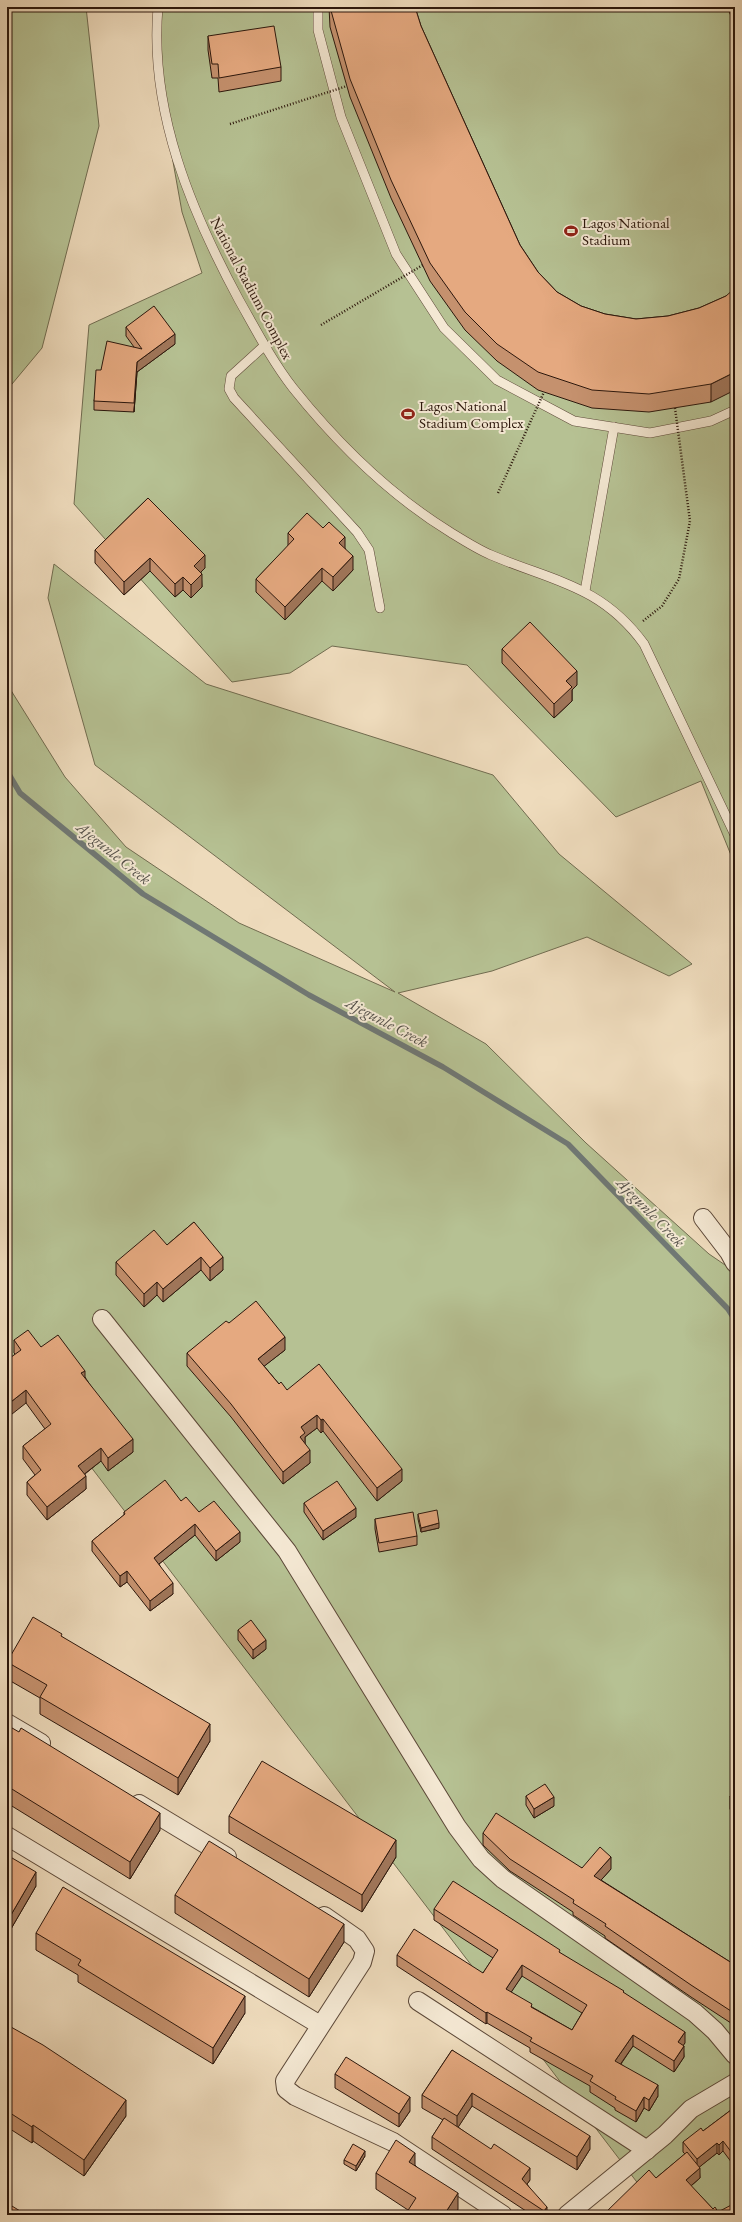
<svg xmlns="http://www.w3.org/2000/svg" width="742" height="2222" viewBox="0 0 742 2222" font-family="'EB Garamond',serif">
	<style>
		.green { fill: #b6c193; stroke: #716c50 }
		.lines { fill: none; stroke-linecap: round; stroke-linejoin: round }
		.stream { stroke: #707874; stroke-width: 5.5 }
		.lane-casing { stroke: #5c4838; stroke-width: 10 }
		.street-casing { stroke: #5c4838; stroke-width: 20 }
		.path { stroke: #2c170c; stroke-width: 2.5; stroke-dasharray: 1 2; stroke-linecap: butt }
		.lane { stroke: #f4e8d3; stroke-width: 9 }
		.street { stroke: #f4e8d3; stroke-width: 18 }
		.path-bridge { stroke: #2c170c; stroke-width: 2.5; stroke-dasharray: 1 2; stroke-linecap: butt }
		.wall { fill: #c5916e; stroke: #2c170c; fill-rule: evenodd }
		.shaded-wall { fill: #a0765a; stroke: #2c170c }
		.building { fill: #e5a980; stroke: #2c170c; fill-rule: evenodd }
		.labels { text-anchor: middle; dominant-baseline: central; stroke-width: 4; stroke-linejoin: round; paint-order: stroke }
		.poi-label { font-size: 15px; fill: #2c170c; stroke: #f4e8d3; text-anchor: start }
		.street-label { font-size: 15px; fill: #2c170c; stroke: #f4e8d3 }
		.water-label { font-size: 16px; font-style: italic; fill: #545049; stroke: #f4e8d3 }
	</style>
	<rect width="100%" height="100%" fill="#eedbbc"/>
	<filter id="stains"><feTurbulence type="fractalNoise" baseFrequency=".005" numOctaves="4"/><feColorMatrix values="0 0 0 0 .2 0 0 0 0 .09 0 0 0 0 .02 0 0 0 .5 -.17"/></filter>
	<radialGradient id="worn" r=".72"><stop offset=".6" stop-color="#630" stop-opacity="0"/><stop offset="1" stop-color="#630" stop-opacity=".3"/></radialGradient>
	<g class="green">
		<polygon points="7,7 86,7 99,126 42,348 7,390"/>
		<polygon points="156,7 735,7 735,865 701,781 616,817 467,665 332,646 290,673 232,682 74,504 89,325 202,273 182,212 165,117"/>
		<polygon points="54,564 206,684 493,775 559,854 692,964 669,976 587,937 492,971 398,993 486,1044 586,1143 709,1254 731,1269 735,1276 735,2215 662,2215 7,1357 7,684 65,777 126,847 239,923 395,992 95,765 48,598"/>
	</g>
	<g class="lines">
		<polyline class="stream" points="7,771 20,793 143,894 309,995 443,1067 568,1144 728,1309 735,1320"/>
		<g class="lane-casing">
			<g id="lane">
				<path d="M158 7C149 111 191 211 239 300 256 330 272 361 293 388 337 443 390 495 450 532 463 540 477 549 491 555 552 581 601 585 644 644L735 835"/>
				<polyline points="318,7 318,30 341,117 396,254 444,328 497,380 574,421 650,433 711,421 735,410"/>
				<polyline points="264,346 231,376 229,389 234,398 357,532 369,550 380,608"/>
				<polyline points="585,591 614,427"/>
			</g>
		</g>
		<g class="street-casing">
			<g id="street">
				<polyline points="703,1218 729,1252 735,1263"/>
				<polyline points="102,1319 287,1551 457,1827 481,1859 503,1879 695,2013 715,2031 735,2055"/>
				<polyline points="7,1723 41,1743"/>
				<polyline points="139,1804 227,1857"/>
				<polyline points="7,1836 320,2025"/>
				<polyline points="324,1916 357,1939 365,1951 362,1962 285,2081 286,2089 295,2096 393,2142 503,2215"/>
				<polyline points="418,2001 647,2150"/>
				<polyline points="567,2215 665,2135 691,2109 735,2083"/>
			</g>
		</g>
		<polyline class="path" points="643,621 662,606 679,579 690,521"/>
		<use href="#lane" class="lane"/>
		<use href="#street" class="street"/>
		<g class="path-bridge">
			<polyline points="230,124 347,86"/>
			<polyline points="321,325 423,265"/>
			<polyline points="675,408 690,521"/>
			<polyline points="498,493 544,392"/>
		</g>
	</g>
	<g class="wall">
		<polygon points="329,7 415,7 421,26 520,245 538,272 557,292 581,306 605,314 636,319 668,316 699,308 726,296 711,402 649,412 592,408 538,390 497,361 465,330 430,281 391,198 350,97 330,27"/>
		<polygon points="727,7 735,7 735,25"/>
		<polygon points="208,36 281,67 281,81 219,92 218,78 212,78 208,50"/>
		<polygon points="126,327 175,344 137,372 134,412 94,410 94,401 101,370 134,347 126,336"/>
		<polygon points="148,498 205,568 201,572 202,587 191,598 183,590 175,597 150,571 124,595 95,563 95,550"/>
		<polygon points="323,528 345,548 353,570 333,591 322,581 285,620 256,592 256,579 288,546 288,533"/>
		<polygon points="502,649 577,685 572,690 572,701 554,718 502,663"/>
		<polygon points="194,1222 223,1270 210,1281 201,1270 163,1302 157,1295 144,1307 116,1275 116,1262 167,1245"/>
		<polygon points="229,1323 285,1350 264,1366 279,1384 402,1481 377,1501 323,1431 321,1433 317,1428 305,1437 305,1444 310,1463 283,1484 231,1417 187,1366 187,1353"/>
		<polygon points="14,1340 41,1347 85,1377 133,1452 108,1471 101,1461 85,1474 86,1489 47,1520 27,1495 27,1482 35,1475 23,1459 23,1446 45,1429 26,1403 15,1354 14,1353"/>
		<polygon points="181,1501 199,1512 240,1542 216,1561 195,1535 159,1564 173,1594 150,1611 127,1582 120,1587 92,1551 92,1541 124,1515 124,1512"/>
		<polygon points="304,1503 356,1517 323,1540 304,1512"/>
		<polygon points="418,1514 439,1528 421,1532 418,1519"/>
		<polygon points="375,1519 417,1536 417,1545 379,1552 375,1529"/>
		<polygon points="238,1630 266,1649 253,1659 238,1640"/>
		<polygon points="62,1637 210,1741 178,1795 40,1714 40,1698 7,1679 7,1662"/>
		<polygon points="7,1725 160,1830 130,1879 7,1803"/>
		<polygon points="735,1793 735,1818 730,1809 730,1796"/>
		<polygon points="526,1796 554,1806 534,1818 526,1805"/>
		<polygon points="229,1816 396,1857 362,1912 229,1833"/>
		<polygon points="483,1833 582,1868 611,1869 601,1880 735,1965 735,2023 734,2025 691,1997 605,1938 605,1936 573,1915 573,1912 510,1871 483,1845"/>
		<polygon points="7,1855 36,1886 8,1934 7,1934"/>
		<polygon points="175,1895 344,1942 309,1997 175,1913"/>
		<path d="M434 1909 560 1953 624 1993 685 2043 683 2045 684 2057 674 2072 633 2046 621 2064 658 2096 649 2111 644 2108 636 2122 615 2110V2108L590 2092V2086L530 2052V2048L487 2023 486 2024 397 1966V1955L483 1973 493 1958 434 1920ZM522 1976 582 2013 572 2030 532 2007 511 1992Z"/>
		<polygon points="36,1933 245,2013 213,2064 78,1982 78,1975 36,1950"/>
		<polygon points="7,2028 126,2116 84,2176 33,2141 32,2143 7,2127"/>
		<polygon points="452,2050 590,2149 577,2170 472,2106 458,2127 530,2180 527,2184 547,2215 532,2215 432,2149 432,2137 443,2120 422,2108 422,2095"/>
		<polygon points="335,2074 410,2111 399,2127 335,2088"/>
		<polygon points="735,2107 735,2167 723,2151 719,2155 717,2153 699,2167 700,2178 691,2186 713,2209 718,2212 735,2215 603,2215 656,2178 685,2154 683,2152 683,2142 703,2131"/>
		<polygon points="365,2156 356,2171 344,2164 344,2160"/>
		<polygon points="415,2165 458,2209 455,2215 405,2215 408,2210 376,2189 376,2173"/>
	</g>
	<g class="shaded-wall">
		<polygon points="175,334 175,344 137,372 134,412 137,362"/>
		<polygon points="735,372 735,390 711,402 711,384"/>
		<polygon points="345,537 345,551 339,543"/>
		<polygon points="205,555 205,568 194,579 194,566"/>
		<polygon points="353,556 353,570 333,591 333,577"/>
		<polygon points="150,558 150,571 124,595 124,582"/>
		<polygon points="322,568 322,581 285,620 285,607"/>
		<polygon points="202,574 202,587 191,598 191,585"/>
		<polygon points="183,577 183,590 175,597 175,584"/>
		<polygon points="577,671 577,685 572,690 572,701 554,718 554,704 566,681"/>
		<polygon points="201,1257 201,1270 163,1302 163,1289"/>
		<polygon points="223,1257 223,1270 210,1281 210,1268"/>
		<polygon points="157,1282 157,1295 144,1307 144,1294"/>
		<polygon points="285,1337 285,1350 258,1371 258,1359"/>
		<polygon points="85,1371 85,1384 81,1373"/>
		<polygon points="26,1390 26,1403 7,1418 7,1405"/>
		<polygon points="317,1415 317,1428 305,1437 305,1445 300,1437 301,1427"/>
		<polygon points="323,1419 323,1431 321,1433 321,1420"/>
		<polygon points="133,1439 133,1452 108,1471 108,1458"/>
		<polygon points="101,1448 101,1461 78,1479 78,1466"/>
		<polygon points="310,1450 310,1463 283,1484 283,1472"/>
		<polygon points="402,1469 402,1481 377,1501 377,1488"/>
		<polygon points="86,1476 86,1489 47,1520 47,1507"/>
		<polygon points="356,1508 356,1517 323,1540 323,1531"/>
		<polygon points="439,1523 439,1528 421,1532 421,1528"/>
		<polygon points="195,1524 195,1535 154,1568 154,1558"/>
		<polygon points="240,1532 240,1542 216,1561 216,1551"/>
		<polygon points="127,1571 127,1582 120,1587 120,1576"/>
		<polygon points="173,1583 173,1594 150,1611 150,1601"/>
		<polygon points="266,1640 266,1649 253,1659 253,1650"/>
		<polygon points="210,1724 210,1741 178,1795 178,1778"/>
		<polygon points="554,1797 554,1806 534,1818 534,1809"/>
		<polygon points="160,1813 160,1830 130,1879 130,1862"/>
		<polygon points="396,1840 396,1857 362,1912 362,1895"/>
		<polygon points="611,1857 611,1869 594,1888 594,1876"/>
		<polygon points="36,1872 36,1886 8,1934 8,1920"/>
		<polygon points="344,1924 344,1942 309,1997 309,1979"/>
		<polygon points="522,1965 522,1976 506,2000 506,1989"/>
		<polygon points="245,1996 245,2013 213,2064 213,2048"/>
		<polygon points="735,2011 735,2023 734,2025 734,2013"/>
		<polygon points="487,2012 487,2023 486,2024 486,2013"/>
		<polygon points="685,2032 685,2043 678,2053 678,2042"/>
		<polygon points="633,2035 633,2046 615,2072 615,2061"/>
		<polygon points="684,2046 684,2057 674,2072 674,2061"/>
		<polygon points="658,2085 658,2096 649,2111 649,2100"/>
		<polygon points="472,2093 472,2106 457,2129 457,2116"/>
		<polygon points="410,2097 410,2111 399,2127 399,2114"/>
		<polygon points="644,2097 644,2108 636,2122 636,2111"/>
		<polygon points="126,2100 126,2116 84,2176 84,2160"/>
		<polygon points="33,2125 33,2141 32,2143 32,2127"/>
		<polygon points="590,2136 590,2149 577,2170 577,2157"/>
		<polygon points="723,2141 723,2151 719,2155 719,2145"/>
		<polygon points="717,2143 717,2153 697,2169 697,2159"/>
		<polygon points="365,2151 365,2156 356,2171 356,2166"/>
		<polygon points="415,2153 415,2169 409,2162"/>
		<polygon points="530,2168 530,2180 522,2191 522,2179"/>
		<polygon points="700,2168 700,2178 686,2190 686,2180"/>
		<polygon points="458,2193 458,2209 455,2215 444,2215"/>
		<polygon points="547,2207 547,2215 544,2215 544,2211"/>
	</g>
	<g class="building">
		<polygon points="330,7 415,7 421,26 520,245 538,272 557,292 581,306 605,314 636,319 668,316 699,308 726,296 735,288 735,372 711,384 649,394 592,390 538,372 497,344 465,312 430,263 391,180 350,79"/>
		<polygon points="274,26 281,67 219,78 218,64 212,64 208,36"/>
		<polygon points="154,306 175,334 137,362 134,403 94,401 96,370 101,370 107,341 142,349 126,327"/>
		<polygon points="148,498 205,555 194,566 202,574 191,585 183,577 175,584 150,558 124,582 95,550"/>
		<polygon points="307,513 323,528 329,522 345,537 339,543 353,556 333,577 322,568 285,607 256,579 294,539 288,533"/>
		<polygon points="530,622 577,671 566,681 572,687 554,704 502,649"/>
		<polygon points="194,1222 223,1257 210,1268 201,1257 163,1289 157,1282 144,1294 116,1262 154,1230 167,1245"/>
		<polygon points="256,1301 285,1337 258,1359 279,1384 281,1382 287,1390 319,1364 402,1469 377,1488 323,1419 321,1420 317,1415 301,1427 305,1433 300,1437 310,1450 283,1472 231,1404 187,1353 226,1321 229,1323"/>
		<polygon points="28,1330 41,1347 58,1335 85,1371 81,1373 133,1439 108,1458 101,1448 78,1466 86,1476 47,1507 27,1482 41,1470 23,1446 51,1424 26,1390 7,1405 7,1360 21,1350 14,1340"/>
		<polygon points="165,1480 181,1501 186,1497 199,1512 214,1501 240,1532 216,1551 195,1524 154,1558 173,1583 150,1601 127,1571 120,1576 92,1541 125,1514 124,1512"/>
		<polygon points="337,1481 356,1508 323,1531 304,1503"/>
		<polygon points="437,1510 439,1523 421,1528 418,1514"/>
		<polygon points="413,1512 417,1536 379,1543 375,1519"/>
		<polygon points="33,1617 62,1634 61,1636 210,1724 178,1778 40,1697 47,1685 7,1662"/>
		<polygon points="251,1620 266,1640 253,1650 238,1630"/>
		<polygon points="7,1725 19,1732 21,1728 160,1813 130,1862 7,1786"/>
		<polygon points="262,1761 396,1840 362,1895 229,1816"/>
		<polygon points="545,1784 554,1797 534,1809 526,1796"/>
		<polygon points="735,1793 735,1805 730,1796"/>
		<polygon points="496,1813 582,1868 600,1847 611,1857 594,1876 735,1965 735,2011 734,2013 691,1985 605,1926 606,1924 573,1903 574,1900 510,1859 483,1833"/>
		<polygon points="209,1841 344,1924 309,1979 175,1895"/>
		<polygon points="7,1855 36,1872 8,1920 7,1920"/>
		<path d="M453 1881 560 1950 559 1952 624 1991 623 1992 685 2032 678 2042 684 2046 674 2061 633 2035 615 2061 658 2085 649 2100 644 2097 636 2111 615 2099 616 2097 590 2081 593 2076 530 2041 532 2038 487 2012 486 2013 397 1955 414 1929 483 1973 498 1950 434 1909ZM522 1965 587 2005 572 2030 531 2007 532 2004 506 1989Z"/>
		<polygon points="63,1887 245,1996 213,2048 78,1965 81,1960 36,1933"/>
		<polygon points="11,2027 43,2045 126,2100 84,2160 33,2125 32,2127 7,2111 7,2028 10,2030"/>
		<polygon points="452,2050 590,2136 577,2157 472,2093 457,2116 422,2095"/>
		<polygon points="346,2057 410,2097 399,2114 335,2074"/>
		<polygon points="735,2107 735,2157 723,2141 719,2145 717,2143 697,2159 683,2142 701,2128 703,2131"/>
		<polygon points="444,2118 491,2149 494,2144 530,2168 522,2179 547,2207 544,2211 432,2137"/>
		<polygon points="396,2140 415,2153 409,2162 458,2193 444,2215 405,2215 416,2198 376,2173"/>
		<polygon points="353,2144 365,2151 356,2166 344,2160"/>
		<polygon points="687,2152 700,2168 686,2180 713,2209 715,2207 718,2212 735,2203 735,2215 603,2215 649,2170 656,2178"/>
		<polygon points="7,2203 25,2214 26,2213 29,2215 7,2215"/>
	</g>
	<defs>
		<g id="stadium-bare" transform="scale(1.08)"><path d="M0-5a6.5 5 0 1 0 0 10a6.5 5 0 1 0 0-10ZM-3.5-1.8h7v3.6h-7Z" fill="#8f2418" stroke="#f4e8d3" stroke-width="2.5" paint-order="stroke"/></g>
	</defs>
	<g fill-rule="evenodd">
		<use href="#stadium-bare" x="571" y="231"/>
		<use href="#stadium-bare" x="408" y="414"/>
	</g>
	<g class="labels">
		<g class="poi-label">
			<text x="582" y="222">Lagos National<tspan x="582" dy="17">Stadium</tspan></text>
			<text x="419" y="405">Lagos National<tspan x="419" dy="17">Stadium Complex</tspan></text>
		</g>
		<g class="street-label">
			<text transform="translate(252 288) rotate(62)">National Stadium Complex</text>
		</g>
		<g class="water-label">
			<text transform="translate(114 853) rotate(39)">Ajegunle Creek</text>
			<text transform="translate(387 1022) rotate(28)">Ajegunle Creek</text>
			<text transform="translate(651 1212) rotate(46)">Ajegunle Creek</text>
		</g>
	</g>
	<rect width="742" height="2222" fill="none" stroke="#eedbbc" stroke-width="24"/>
	<rect x="8" y="8" width="726" height="2206" fill="none" stroke="#2c170c" stroke-width="2"/>
	<rect x="12" y="12" width="718" height="2198" fill="none" stroke="#2c170c"/>
	<rect width="100%" height="100%" filter="url(#stains)"/>
	<rect width="100%" height="100%" fill="url(#worn)"/>
</svg>
